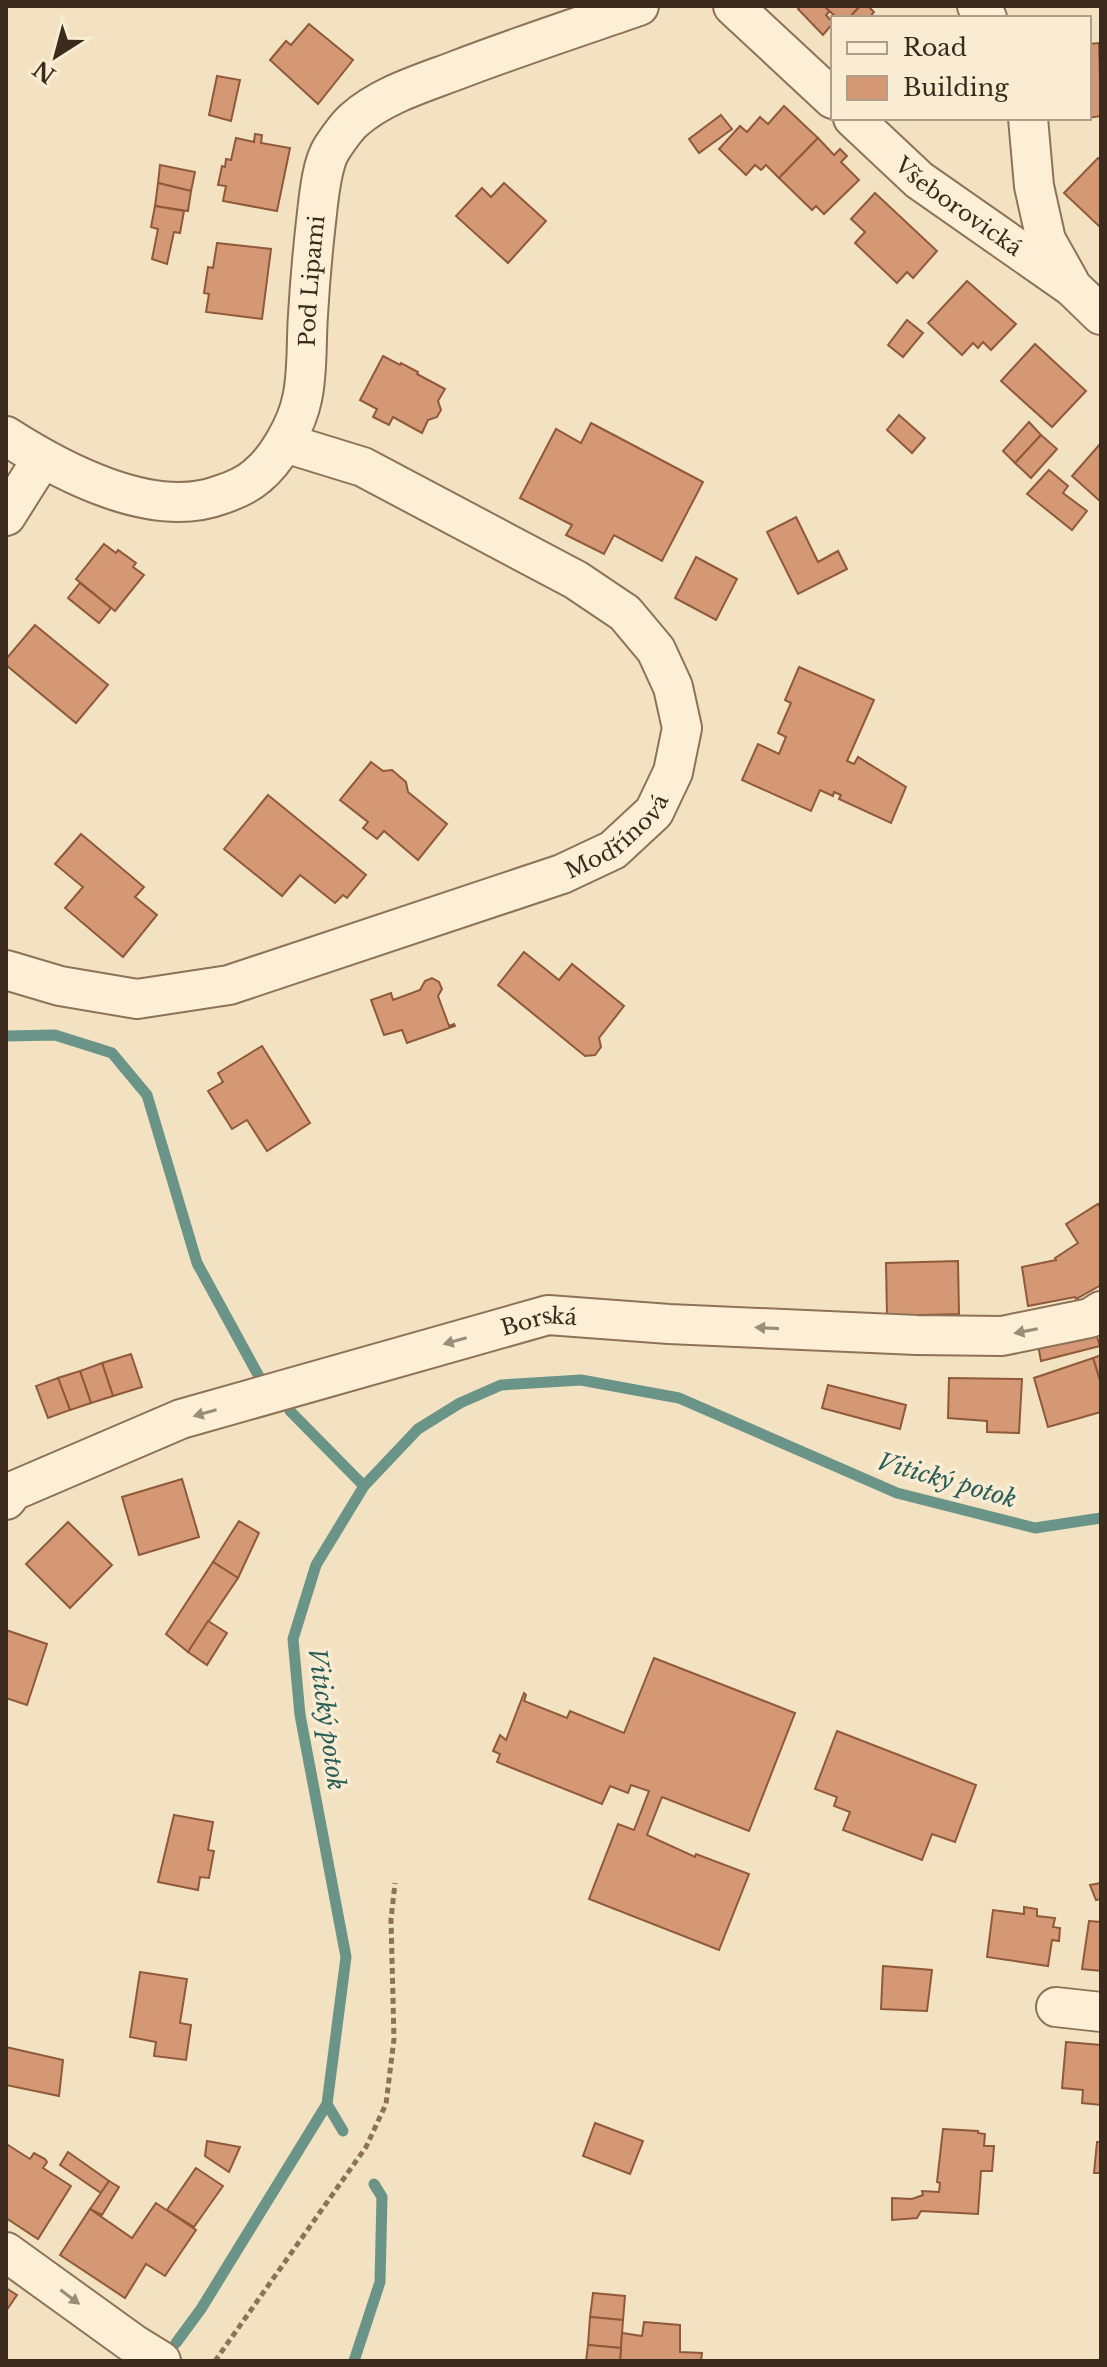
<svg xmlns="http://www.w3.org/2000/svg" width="1107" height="2367" viewBox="0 0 1107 2367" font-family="'Libre Baskerville',serif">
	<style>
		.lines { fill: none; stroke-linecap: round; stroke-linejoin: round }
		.stream { stroke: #6a9488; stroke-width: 11 }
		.building { fill: #d49874; stroke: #90593a; stroke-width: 2 }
		.street-casing { stroke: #8e7257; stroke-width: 42 }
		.path { stroke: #8e7257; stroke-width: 5; stroke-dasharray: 6 4; stroke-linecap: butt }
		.street { stroke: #fcefd6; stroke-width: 38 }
		.oneway { fill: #9c8d79 }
		.labels { text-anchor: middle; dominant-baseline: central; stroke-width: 7; stroke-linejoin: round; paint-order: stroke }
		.street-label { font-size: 22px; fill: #3c2b1c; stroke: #f9ecd2 }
		.water-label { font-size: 24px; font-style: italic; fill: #2a5e58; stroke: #f9ecd2 }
	</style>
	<rect width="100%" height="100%" fill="#f2e2c2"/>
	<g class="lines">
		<g class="stream">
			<polyline points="6,1036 55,1035 112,1053 147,1095 197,1263 262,1382"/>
			<polyline points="290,1411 364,1486"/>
			<polyline points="327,2104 343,2131"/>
			<polyline points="176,2343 201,2309 327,2104 346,1957 300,1715 293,1639 316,1565 364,1486 418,1429 460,1403 501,1385 581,1380 679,1398 897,1493 1035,1528 1101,1518"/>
			<polyline points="354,2361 380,2282 382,2197 374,2184"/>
		</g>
	</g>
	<g class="building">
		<polygon points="801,6 824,6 830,11 826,15 833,23 823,35 798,9"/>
		<polygon points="824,6 859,6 859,7 849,18 837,18"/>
		<polygon points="868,6 874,12 869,18 849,18 860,6"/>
		<polygon points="309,24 353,60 318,104 270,60 286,41 291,45"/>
		<polygon points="1099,43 1101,116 1076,120 1075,118 1089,118 1089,44"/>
		<polygon points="217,76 240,80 231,121 209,115"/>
		<polygon points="784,106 818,138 779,178 766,165 761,170 755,165 746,175 719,149 740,126 747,132 760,117 768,124"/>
		<polygon points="721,115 732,129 699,153 689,139"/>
		<polygon points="255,134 262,135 261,143 290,148 277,211 223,201 226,186 218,185 222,166 225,167 226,159 231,160 236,138 254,142"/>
		<polygon points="818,138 834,155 840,149 847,156 841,162 859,180 824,214 816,206 812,210 779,178"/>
		<polygon points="1098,158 1101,160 1101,228 1064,193"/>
		<polygon points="160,165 195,172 191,191 158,183"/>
		<polygon points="158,183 191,191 188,211 155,206"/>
		<polygon points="504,183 546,221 508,263 456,216 482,188 491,197"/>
		<polygon points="875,193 937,251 913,278 907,272 897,283 855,243 865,232 851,219"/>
		<polygon points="155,206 184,211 180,233 174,232 167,264 152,259 158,229 151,227"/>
		<polygon points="217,243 271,249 262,319 206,312 209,294 204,293 208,267 213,268"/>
		<polygon points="967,281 1016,324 991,350 983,342 978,348 973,343 962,355 928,323"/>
		<polygon points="907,320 923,333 903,357 888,345"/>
		<polygon points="1035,344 1086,391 1052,427 1001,381"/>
		<polygon points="383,356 400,365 401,363 418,372 417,374 445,389 438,401 441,410 437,417 428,420 422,433 393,417 389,425 373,417 377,409 360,400"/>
		<polygon points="899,415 925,438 912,453 887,430"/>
		<polygon points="1029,422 1041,435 1015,463 1003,451"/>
		<polygon points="591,423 703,482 662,561 614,535 604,554 566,535 572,525 520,498 556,429 581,443"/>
		<polygon points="1041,435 1057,449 1031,478 1015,463"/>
		<polygon points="1101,443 1101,502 1072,476"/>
		<polygon points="1049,470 1068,486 1063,493 1087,511 1072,530 1027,494"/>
		<polygon points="796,517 818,562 838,551 847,569 798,594 767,532"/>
		<polygon points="104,544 116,553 118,550 136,563 133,567 144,575 115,611 76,579"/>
		<polygon points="696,557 737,579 716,620 675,598"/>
		<polygon points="80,583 111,608 99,623 68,598"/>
		<polygon points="35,625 108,685 76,723 6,665 6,659"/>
		<polygon points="799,667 874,700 847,761 854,764 858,757 906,787 891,823 839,799 841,795 834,792 833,796 820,790 811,811 742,780 758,744 779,754 786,737 778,733 791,703 785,700"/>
		<polygon points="371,762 383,771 392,770 406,782 408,792 447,824 418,860 384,831 377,839 363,828 368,822 340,800"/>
		<polygon points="268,795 366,875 347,898 343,895 335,903 300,875 282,896 224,849"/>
		<polygon points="81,834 144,887 135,897 157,915 123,957 65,908 83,887 55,864"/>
		<polygon points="524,952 559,980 572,964 624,1006 599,1038 601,1047 595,1055 585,1056 498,985"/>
		<polygon points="432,978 439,982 442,989 438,996 449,1026 454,1024 455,1026 407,1043 402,1030 384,1035 371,1000 391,993 393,1000 420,990 425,981"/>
		<polygon points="262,1046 310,1123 267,1151 247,1120 232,1129 208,1091 223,1082 218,1073"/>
		<polygon points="1098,1204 1101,1209 1101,1285 1076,1299 1075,1297 1028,1306 1022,1267 1056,1260 1055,1258 1078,1243 1066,1224"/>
		<polygon points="958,1261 959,1314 887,1316 886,1263"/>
		<polygon points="1095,1331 1100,1346 1041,1361 1038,1345"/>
		<polygon points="131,1354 142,1387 113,1396 102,1363"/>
		<polygon points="1101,1355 1101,1384 1093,1358"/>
		<polygon points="1093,1358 1101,1384 1101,1412 1048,1427 1034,1378"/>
		<polygon points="102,1363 113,1396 91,1403 80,1371"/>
		<polygon points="80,1371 91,1403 70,1410 58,1378"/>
		<polygon points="58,1378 70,1410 48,1418 36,1386"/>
		<polygon points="949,1378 1022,1379 1019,1433 987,1432 987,1421 948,1418"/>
		<polygon points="828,1385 906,1405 900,1429 822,1408"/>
		<polygon points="182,1479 199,1537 139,1555 122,1497"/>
		<polygon points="239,1521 259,1533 238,1578 213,1562"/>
		<polygon points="68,1522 112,1565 70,1608 26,1564"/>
		<polygon points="213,1562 238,1578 188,1652 166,1634"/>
		<polygon points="208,1621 227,1633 207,1665 188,1652"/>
		<polygon points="6,1630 47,1644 27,1705 6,1698"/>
		<polygon points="654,1658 795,1713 749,1831 662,1797 647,1835 695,1857 696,1854 749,1874 719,1950 589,1899 618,1824 634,1830 649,1791 631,1785 628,1793 610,1786 602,1804 497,1762 500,1754 493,1751 500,1735 506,1740 524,1693 526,1695 524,1701 567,1718 570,1711 624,1733"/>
		<polygon points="837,1731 976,1785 955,1842 932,1834 922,1860 843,1830 850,1812 834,1806 837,1797 815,1789"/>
		<polygon points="174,1815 213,1822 208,1850 214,1851 209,1878 200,1877 198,1890 158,1882"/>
		<polygon points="1101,1883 1101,1899 1096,1900 1090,1885"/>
		<polygon points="1024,1907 1037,1909 1037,1916 1055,1918 1053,1927 1060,1928 1059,1941 1052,1940 1048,1966 987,1957 993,1910 1024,1914"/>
		<polygon points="1089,1921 1101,1922 1101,1971 1082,1969"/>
		<polygon points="883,1966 932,1970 927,2011 881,2009"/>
		<polygon points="140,1972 187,1979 180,2023 191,2025 186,2060 154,2056 156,2042 130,2037"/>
		<polygon points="1066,2042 1101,2045 1101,2105 1082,2103 1083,2090 1062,2088"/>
		<polygon points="6,2047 63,2060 59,2096 6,2085"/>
		<polygon points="595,2123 643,2141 630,2174 583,2156"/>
		<polygon points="943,2129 978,2131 978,2133 985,2134 984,2146 994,2146 992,2171 981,2171 978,2214 921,2211 917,2218 892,2220 892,2198 912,2199 923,2195 922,2191 939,2192 940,2183 937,2182"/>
		<polygon points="207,2141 240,2147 229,2172 205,2156"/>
		<polygon points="1097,2142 1101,2142 1101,2173 1094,2173"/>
		<polygon points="8,2145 30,2159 34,2153 45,2159 47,2162 43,2168 71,2186 38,2239 6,2218 6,2148"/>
		<polygon points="68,2152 109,2181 101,2193 60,2165"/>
		<polygon points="196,2168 223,2186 194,2227 167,2210"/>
		<polygon points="109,2181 119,2187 102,2215 90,2209"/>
		<polygon points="156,2203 196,2230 165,2276 146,2264 125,2298 60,2255 90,2209 132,2238"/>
		<polygon points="6,2288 17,2295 6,2311"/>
		<polygon points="593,2293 625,2296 623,2320 590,2317"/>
		<polygon points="590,2317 623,2320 621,2348 588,2345"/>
		<polygon points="644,2322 680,2325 680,2352 702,2353 701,2361 620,2361 622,2333 642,2336"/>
		<polygon points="588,2345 621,2348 620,2361 586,2361"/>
	</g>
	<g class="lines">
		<g class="street-casing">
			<g id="street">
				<polyline points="733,6 833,99"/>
				<polyline points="977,6 987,18"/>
				<path id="s1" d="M853 118 919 180 1072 287 1101 315"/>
				<polyline points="1028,118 1034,186 1046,240 1069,281"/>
				<path id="s2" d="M6 436C62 472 153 520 220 495 232 491 247 485 257 476 277 460 297 424 302 399 308 374 306 341 308 315 310 280 313 247 317 213 319 195 322 163 332 148 338 139 346 127 354 120 382 95 423 83 457 70 517 47 578 27 639 6"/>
				<polyline points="6,516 42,459"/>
				<path id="s3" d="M6 970 60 986 137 999 229 985 562 874 613 850 654 812 673 772 682 728 673 687 656 650 625 613 576 580 363 467 285 443"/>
				<path id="s4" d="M6 1500 13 1491 181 1419 548 1315 669 1324 917 1335 1002 1336 1090 1318 1101 1311"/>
				<polyline points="1056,2007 1101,2012"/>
				<polyline points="6,2252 135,2345 161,2361"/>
			</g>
		</g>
		<polyline class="path" points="215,2361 366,2147 386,2104 394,2039 391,1919 395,1883"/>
		<use href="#street" class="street"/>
	</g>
	<defs><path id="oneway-solid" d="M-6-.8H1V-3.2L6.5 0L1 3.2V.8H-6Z" transform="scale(2)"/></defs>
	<g class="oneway">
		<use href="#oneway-solid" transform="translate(767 1328) rotate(-177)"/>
		<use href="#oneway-solid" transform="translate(1026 1331) rotate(169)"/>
		<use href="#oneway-solid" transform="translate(455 1341) rotate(164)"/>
		<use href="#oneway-solid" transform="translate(205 1413) rotate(164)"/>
		<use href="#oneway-solid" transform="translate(70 2297) rotate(37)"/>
	</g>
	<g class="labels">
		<g class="street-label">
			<text stroke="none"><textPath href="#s1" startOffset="138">Všeborovická</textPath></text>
			<text stroke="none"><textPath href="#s2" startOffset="480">Pod Lipami</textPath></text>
			<text stroke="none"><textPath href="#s3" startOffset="646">Modřínová</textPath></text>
			<text stroke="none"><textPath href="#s4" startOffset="566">Borská</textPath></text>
		</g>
		<g class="water-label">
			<text transform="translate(947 1480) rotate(16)">Vitický potok</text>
			<text transform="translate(327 1719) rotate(82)">Vitický potok</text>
		</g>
	</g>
	<rect width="1107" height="2367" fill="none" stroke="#3c2b1c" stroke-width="16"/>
	<rect x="831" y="16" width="260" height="104" fill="#f9ecd2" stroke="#ad9f89" stroke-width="2"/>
	<rect x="847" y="42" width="40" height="12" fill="#fcefd6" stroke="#ad9f89" stroke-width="2"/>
	<text x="903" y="56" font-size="24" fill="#3c2b1c">Road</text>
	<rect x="847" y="76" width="40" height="24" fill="#d49874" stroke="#ad9f89" stroke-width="2"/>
	<text x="903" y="96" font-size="24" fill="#3c2b1c">Building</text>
	<g transform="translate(56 56) rotate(216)" stroke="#f9ecd2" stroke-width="6" paint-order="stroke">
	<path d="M0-6L14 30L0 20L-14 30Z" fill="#3c2b1c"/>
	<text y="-12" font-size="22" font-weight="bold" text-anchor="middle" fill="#3c2b1c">N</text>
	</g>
</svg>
